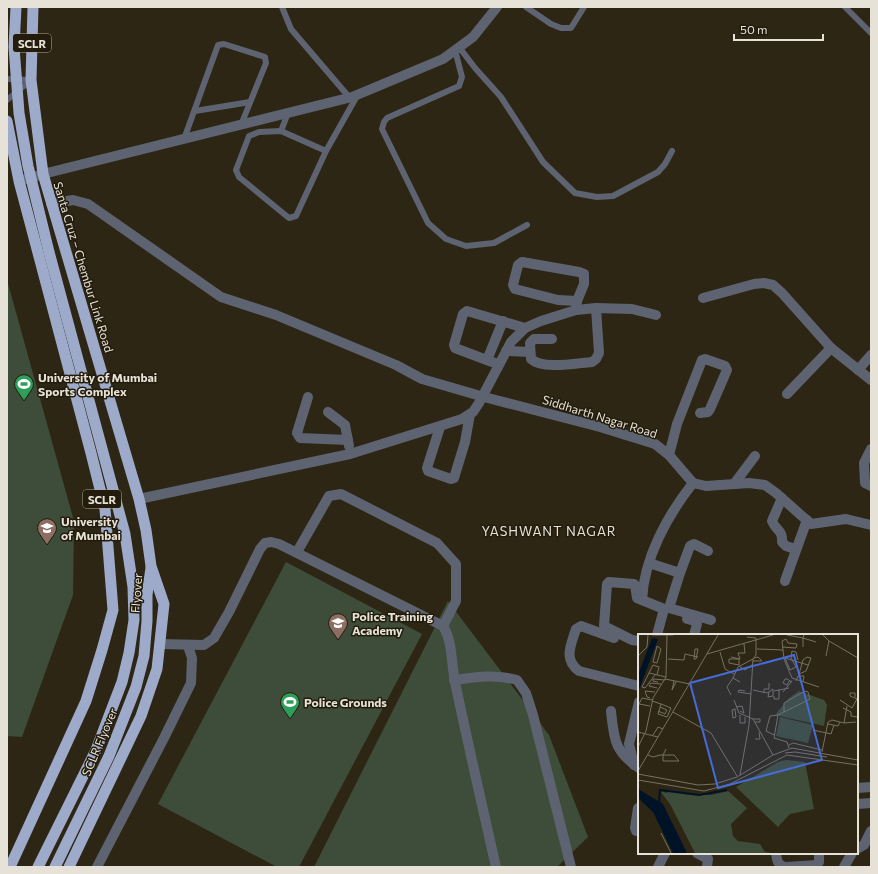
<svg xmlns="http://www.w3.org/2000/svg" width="878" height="874" viewBox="0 0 878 874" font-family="Commissioner,sans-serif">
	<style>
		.green { fill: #3e4d39 }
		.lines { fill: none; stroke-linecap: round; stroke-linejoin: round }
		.service { stroke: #5d6370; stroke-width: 6 }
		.minor { stroke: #5d6370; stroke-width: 10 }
		.tertiary { stroke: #5d6370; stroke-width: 10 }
		.trunk { stroke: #9eaac9; stroke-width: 11 }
		.trunk-bridge { stroke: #9eaac9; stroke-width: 11 }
		.labels { text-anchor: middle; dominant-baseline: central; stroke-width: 3; stroke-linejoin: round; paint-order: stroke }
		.shield { fill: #231c0c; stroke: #aca79a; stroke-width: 1 }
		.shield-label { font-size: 11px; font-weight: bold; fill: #e6e2d7 }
		.street-label { font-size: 12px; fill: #e6e2d7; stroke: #231c0c }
		.poi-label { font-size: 12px; font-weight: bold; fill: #e6e2d7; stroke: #231c0c; text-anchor: start }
		.neighbourhood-label { font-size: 13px; letter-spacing: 1px; fill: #e6e2d7; stroke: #231c0c }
		.inset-river { fill: none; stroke: #001326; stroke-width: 2 }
		.inset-road { fill: none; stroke: #777163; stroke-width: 1 }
		.view { fill: #456cd8; fill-opacity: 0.15; stroke: #456cd8; stroke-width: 2 }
		.inset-edge { fill: none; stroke: #e6e2d7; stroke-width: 2 }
	</style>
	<rect width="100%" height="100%" fill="#2d2615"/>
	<g class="green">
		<polygon points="7,280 74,521 73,595 22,737 7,736"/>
		<polygon points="286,562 422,634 299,867 277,867 158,804"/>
		<polygon points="448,601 549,735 588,837 557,867 314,867"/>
	</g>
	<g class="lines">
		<g class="service">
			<polyline points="282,7 291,29 349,97"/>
			<polyline points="526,7 551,24 561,28 571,28 584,7"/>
			<polyline points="845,7 871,33"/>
			<polyline points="459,47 475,68 501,97 543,162 575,193 597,197 613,196 658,172 665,164 672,151"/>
			<polyline points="455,50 462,77 459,86 387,118 384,122 382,129 428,223 446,239 466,246 494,243 527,225"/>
			<polyline points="7,79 31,80"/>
			<polyline points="7,100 31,80"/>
			<polyline points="195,111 250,102"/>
			<polyline points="281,131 288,113"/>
			<polyline points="184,139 218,45 224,44 265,57 266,63 241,125"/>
			<polyline points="326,151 281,131 259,132 249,136 236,170 239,177 289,218 296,216 326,151 357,96"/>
		</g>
		<g class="minor">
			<polyline points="51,204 73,200 88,204 221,297 276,315 396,365 422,379 484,397 600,427 655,444 669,455 693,483 706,486 749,483 765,485 776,493 811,524 846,519 871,525"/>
			<polyline points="703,298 754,284 764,283 773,285 782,293 831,348"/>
			<polyline points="576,310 577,301 584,284 584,274 579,272 522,262 518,265 513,285 515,289 558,300 577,301"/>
			<path d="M552 339H534L530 343 531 359C543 370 577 363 592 362L596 359 599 353 596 308"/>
			<polyline points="506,351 530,352"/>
			<polyline points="487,360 503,321"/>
			<polyline points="499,364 492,362 455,348 454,345 463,314 467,311 525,328"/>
			<polyline points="858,370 871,355"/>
			<polyline points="787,394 831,348 871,380"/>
			<polyline points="308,397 297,433 300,438 348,440"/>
			<polyline points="328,412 345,425 349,446"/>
			<polyline points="440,427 427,468 428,471 451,479 454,478 465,442 470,414"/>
			<polyline points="871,449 864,463 865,483 871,486"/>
			<polyline points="669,455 677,424 702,360 705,359 725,366 727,370 710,409 708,412 700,413"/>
			<polyline points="734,484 755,456"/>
			<path d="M782 498 772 521C776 531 783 530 782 542L786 546 795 549"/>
			<polyline points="139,499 350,454 462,419 473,412 479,403 511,342 525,328 541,321 576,310 596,308 632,309 656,315"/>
			<polyline points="297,552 329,496 341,494 437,543 456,564 456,601 443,626"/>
			<polyline points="649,563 680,573 669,608 711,620"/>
			<polyline points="680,573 690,546 694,544 708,551"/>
			<polyline points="785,581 807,520"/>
			<path d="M642 600C644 558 667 516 693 483"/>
			<polyline points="687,619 695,621 697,624 694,635"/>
			<path d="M614 638 581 626 576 629C571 645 563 659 579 671L639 686"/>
			<polyline points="639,641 632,640 604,626 607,584 609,582 634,584 635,585 637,598 664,609 657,635"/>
			<path d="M160 644 204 645 214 638 229 612 260 549 265 543 271 542 279 544 443 626C453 642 451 663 455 682 468 744 482 805 496 867"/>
			<path d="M454 680C477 677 495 674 517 680L526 693 533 715 571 867"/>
			<path d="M611 711C614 739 614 751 639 768"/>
			<polyline points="634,765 629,744 639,702"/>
			<polyline points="857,788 871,787"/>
			<polyline points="857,804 871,803"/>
			<polyline points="638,808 635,828 636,831 639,831"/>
			<polyline points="857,849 864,845 871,831"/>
			<polyline points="697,853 708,859 707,867"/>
			<path d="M776 853C777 860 777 865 785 867"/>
			<polyline points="97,867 164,738 191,683 192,658 188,646"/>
			<polyline points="658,867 665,853"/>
			<polyline points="786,867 817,865 819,862 819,853"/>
			<polyline points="844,867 852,853"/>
		</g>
		<polyline class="tertiary" points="19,181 43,174 352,97 443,59 473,37 497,7"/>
		<g class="trunk">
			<polyline points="33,7 31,80 43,174 139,499 146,530 151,566 164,604 157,669 141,716 69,867"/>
			<polyline points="7,121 19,181 91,453 105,509 113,610 102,650 86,701 10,867"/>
			<polyline points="55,867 109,756 136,687 144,656 147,621 147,595 151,568"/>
		</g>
		<polyline class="trunk-bridge" points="16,7 14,47 19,113 28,166 49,252 125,534 133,587 134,620 129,653 122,682 96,750 38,867"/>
	</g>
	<defs>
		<g id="stadium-pin" transform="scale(1)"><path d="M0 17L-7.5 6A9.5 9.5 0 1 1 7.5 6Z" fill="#2e9e5b" stroke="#231c0c"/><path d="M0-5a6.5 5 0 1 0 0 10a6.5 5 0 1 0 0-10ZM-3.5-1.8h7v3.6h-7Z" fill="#fff"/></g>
		<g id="university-pin" transform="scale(1)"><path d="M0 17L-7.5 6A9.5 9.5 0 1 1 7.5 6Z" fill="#8d6e63" stroke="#231c0c"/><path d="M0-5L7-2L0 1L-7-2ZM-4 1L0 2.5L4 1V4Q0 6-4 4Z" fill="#fff"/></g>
	</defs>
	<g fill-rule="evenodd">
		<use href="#stadium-pin" x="24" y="384"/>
		<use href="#university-pin" x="47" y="528"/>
		<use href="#university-pin" x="338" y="623"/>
		<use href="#stadium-pin" x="290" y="702"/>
	</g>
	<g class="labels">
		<g class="shield">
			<rect x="13" y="34" width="38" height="18" rx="3"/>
			<rect x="83" y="490" width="38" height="18" rx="3"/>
		</g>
		<g class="shield-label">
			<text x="32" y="43">SCLR</text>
			<text x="102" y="499">SCLR</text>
		</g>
		<g class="street-label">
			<text transform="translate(84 267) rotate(73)">Santa Cruz – Chembur Link Road</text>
			<text transform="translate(600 416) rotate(17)">Siddharth Nagar Road</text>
			<text transform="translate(136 593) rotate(-86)">Flyover</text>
			<text transform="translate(99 742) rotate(-67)">SCLR Flyover</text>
		</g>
		<g class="poi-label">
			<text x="38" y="377">University of Mumbai<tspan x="38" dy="14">Sports Complex</tspan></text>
			<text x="61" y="521">University<tspan x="61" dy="14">of Mumbai</tspan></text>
			<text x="352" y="616">Police Training<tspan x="352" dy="14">Academy</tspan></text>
			<text x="304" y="702">Police Grounds</text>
		</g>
		<g class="neighbourhood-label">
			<text x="549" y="531">YASHWANT NAGAR</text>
		</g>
	</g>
	<g transform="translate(638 634)">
		<rect width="220" height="220" fill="#2d2615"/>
		<path d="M161 57 186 66 189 71 186 92 137 81 150 65ZM142 83 175 91 170 109 138 102ZM148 126 167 128 176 175 152 180 140 193 98 153 140 128ZM31 156 47 160 73 161 90 157 109 174 93 190 95 202 100 207 122 210 127 218 133 219H57L32 170 22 157 29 159Z" fill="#3e4d39"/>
		<path d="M14 4 20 5 19 8 0 58V41ZM0 155 25 170 49 219H35L15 178 0 164Z" fill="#001326"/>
		<path class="inset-river" d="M21 170 22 156 61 161 89 156"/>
		<path class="inset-road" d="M14 1H35M149 1 165 4V13M166 1 165 4 178 8M185 1 191 7 220 24M19 12 23 15 19 29 15 28ZM144 13 158 14 159 10 150 9 148 5 144 7 146 25 154 44 181 53M57 15H60L58 25H56ZM119 15 145 16M82 18 87 35 96 40M69 20 135 1M0 22 9 13 10 1M188 22 191 7M93 23 102 25 100 19H107L106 10M169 23 173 24 168 37 161 40 165 26ZM147 24 152 36 158 33 153 24 154 17 158 18 160 26M147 24 170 31M30 25 46 26 47 20 60 23M115 27H124L120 23 116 24M101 31 91 29V25H101V31M101 32 107 36 115 30M11 39 28 43M17 41 7 54 4 53 15 31 21 33 19 41M27 45 52 50M152 46 149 51 145 49 147 45H149L151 46 152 47 154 48M36 47 34 56 38 48M158 47 160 42H166L165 48M20 48 15 47V45L27 46M102 48 95 44 100 33 115 25 118 21V4L109 3M19 54 11 52 13 49 23 50M115 56 129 59 135 55V62L130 63 131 58M107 57 101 56 100 58 113 60M136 57 151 54M145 58 154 47M126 59V55H131V49M93 61 89 53 95 44M136 62V65H141V55M217 63V59H212V62L219 65M12 64 9 63 7 57 17 58M96 66 101 79 115 85 135 121M202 66 214 74 220 63M14 67 23 70 33 74 29 83 20 80 23 70M12 72 1 70 4 64 14 66M98 73 104 72 106 79 102 77M205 74 213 78V82L219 83M97 76 98 83 95 84 94 76 98 75M20 77 27 80 29 76 22 73M35 78 73 99 99 142M146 78V69L167 57 170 58 172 65 140 81 136 104 149 108 151 114M102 81V89H107V83M115 85H122V88H117M206 89 218 88M190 90 200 92 202 88M175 96 193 100 196 91M0 98 20 103M15 101 20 93 25 95M136 101 128 97 132 82 140 81M117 105H122L121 98M151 111 155 109 184 116M0 113 8 97 15 64 28 43 29 1M184 118 190 88 194 86 206 89 209 72M147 119 157 118 189 123M10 121 15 123 22 121H36L41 127H25V121L28 115M0 137 80 1M0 140 60 151 77 150 99 143 135 121 154 114 220 126M102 141 111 91 115 25M0 146 66 157 92 150 149 121 220 131M23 199 33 219"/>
		<path class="view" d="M156 21 184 126 80 154 52 49Z"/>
		<rect width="220" height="220" class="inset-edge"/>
	</g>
	<rect width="878" height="874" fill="none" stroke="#e6e2d7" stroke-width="16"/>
	<path d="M734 34v6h89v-6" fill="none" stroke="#e6e2d7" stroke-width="2"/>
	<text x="740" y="34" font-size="12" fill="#e6e2d7" stroke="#231c0c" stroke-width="3" paint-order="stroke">50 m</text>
</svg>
